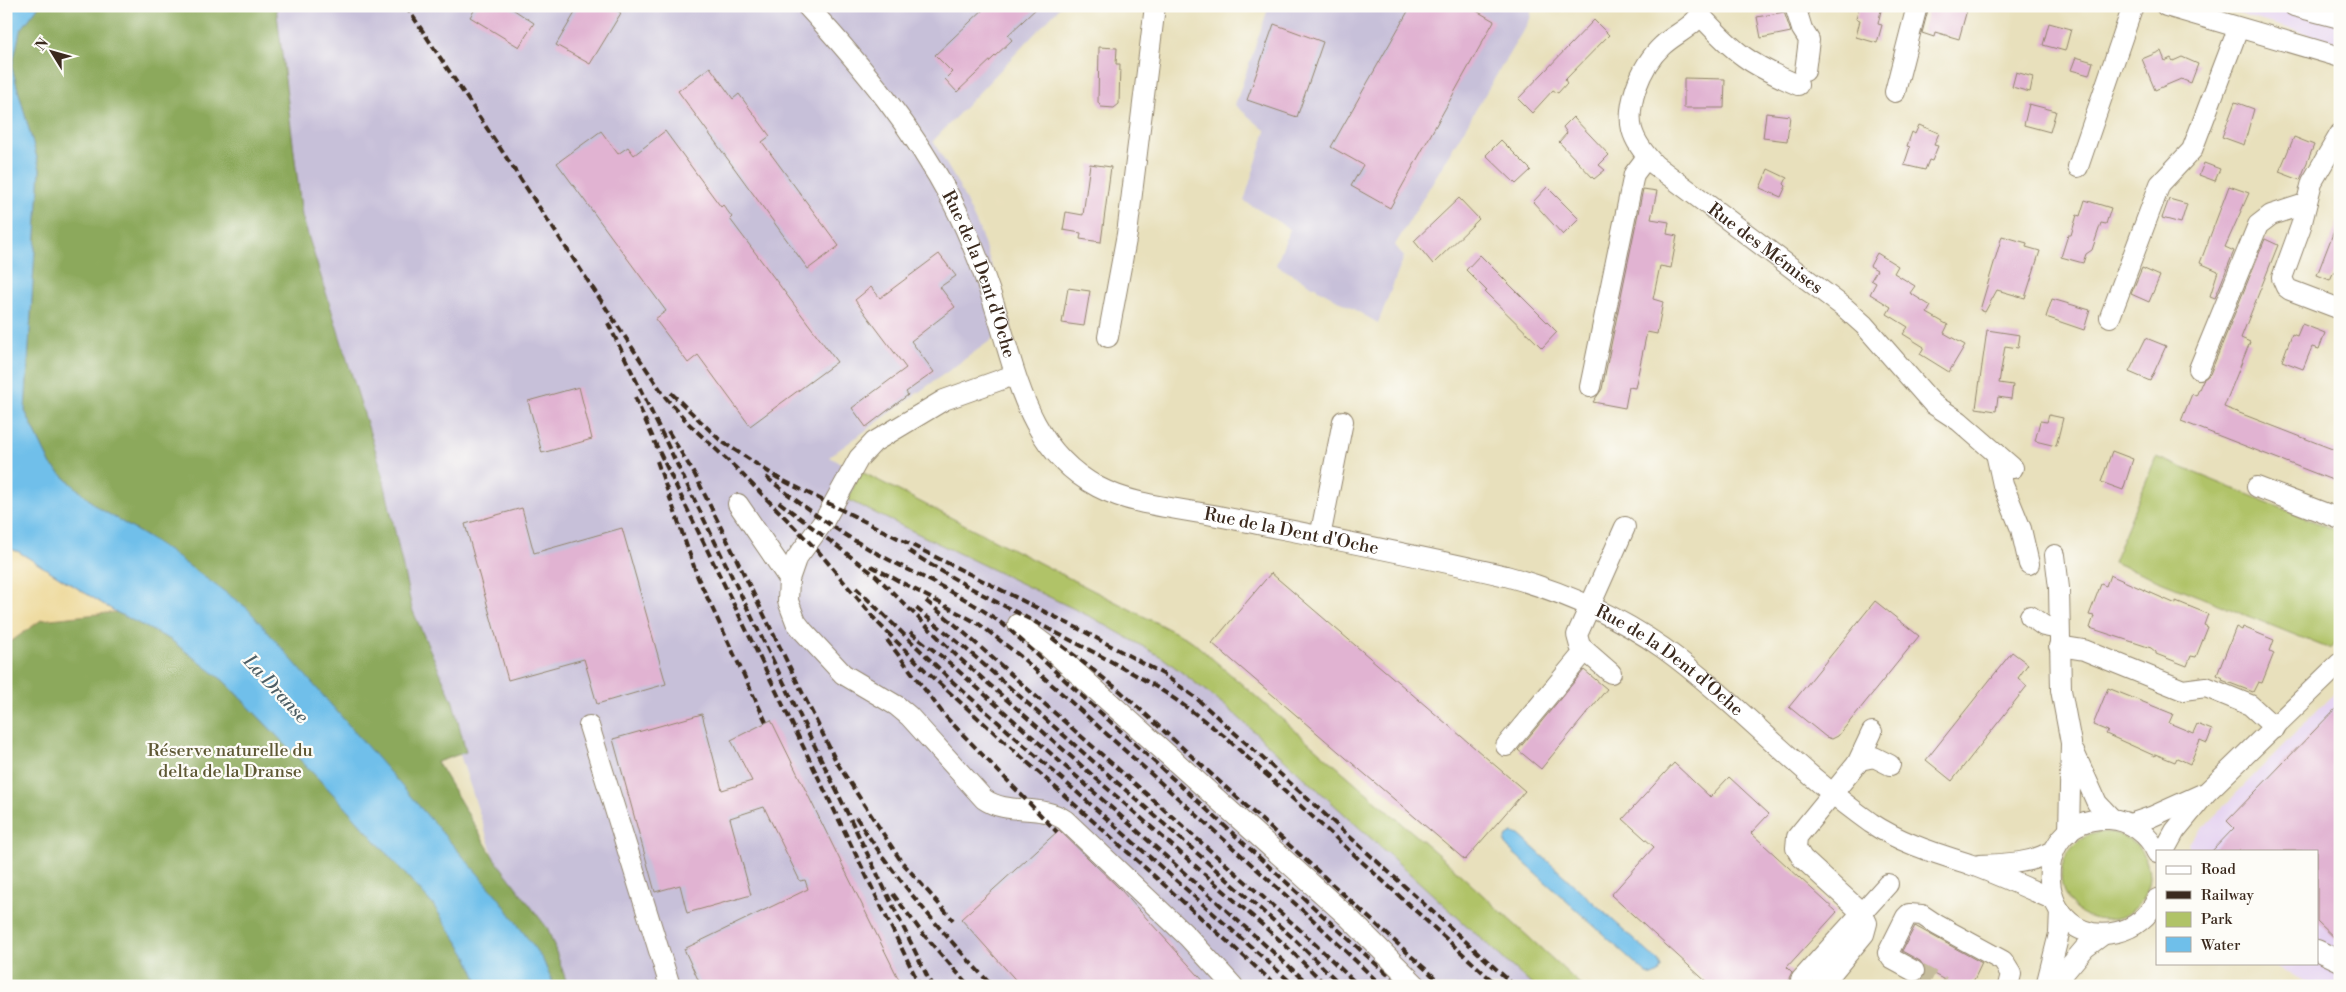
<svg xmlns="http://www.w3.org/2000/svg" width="2346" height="992" viewBox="0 0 2346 992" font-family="'Libre Bodoni',serif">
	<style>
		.built { fill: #e5d3f1 }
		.industrial { fill: #c7c0d9 }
		.green { fill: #b0c367; stroke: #767642 }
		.forest { fill: #8ca95c; stroke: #646a3d }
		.sand { fill: #eeda9e; stroke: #94825e }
		.water { fill: #6fbfea; stroke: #557484 }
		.building { fill: #e1b3d2 }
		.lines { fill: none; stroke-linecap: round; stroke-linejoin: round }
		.minor-tunnel { stroke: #c5bc9c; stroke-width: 20; stroke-dasharray: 20 10; stroke-linecap: butt }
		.minor-casing { stroke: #92856d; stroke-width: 22 }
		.minor { stroke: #fff; stroke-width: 20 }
		.rail { stroke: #3b2a1e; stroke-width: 4; stroke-dasharray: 8 4; stroke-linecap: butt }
		.labels { text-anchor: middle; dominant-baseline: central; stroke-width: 4.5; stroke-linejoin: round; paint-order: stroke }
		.street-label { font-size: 18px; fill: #3b2a1e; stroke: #fdfcf7 }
		.park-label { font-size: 18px; fill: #5e5834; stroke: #fdfcf7 }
		.water-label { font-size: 19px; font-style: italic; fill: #4d5e65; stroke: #fdfcf7 }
	</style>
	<rect width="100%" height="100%" fill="#fdfcf7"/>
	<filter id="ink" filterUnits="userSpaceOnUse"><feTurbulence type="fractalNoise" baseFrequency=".02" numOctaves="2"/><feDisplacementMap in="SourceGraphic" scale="10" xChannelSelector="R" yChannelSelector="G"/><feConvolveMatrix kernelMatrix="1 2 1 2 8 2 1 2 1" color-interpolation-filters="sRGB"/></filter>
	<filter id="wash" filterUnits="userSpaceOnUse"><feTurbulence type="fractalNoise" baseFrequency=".0096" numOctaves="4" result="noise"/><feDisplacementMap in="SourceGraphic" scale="20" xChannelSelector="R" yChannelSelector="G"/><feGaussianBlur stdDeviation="1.12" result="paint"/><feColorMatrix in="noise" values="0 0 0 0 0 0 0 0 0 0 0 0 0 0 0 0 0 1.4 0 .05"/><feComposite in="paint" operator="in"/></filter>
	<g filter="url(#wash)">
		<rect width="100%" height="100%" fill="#e8e0bc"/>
		<g class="built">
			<polygon points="2214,6 2340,6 2340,43 2255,19"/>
			<polygon points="2340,687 2340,986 2315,986 2266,963 2317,963 2317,851 2190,851 2188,843"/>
		</g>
		<g class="industrial">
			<polygon points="276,6 1061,6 933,141 958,184 979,229 1012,325 829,457 1192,641 1449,864 1582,986 568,986 494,858 412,609 381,468 302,216"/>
			<polygon points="1269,6 1532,6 1530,19 1395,245 1404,257 1378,323 1276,265 1290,229 1244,201 1266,131 1235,105"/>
		</g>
		<g class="green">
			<polygon points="2156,457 2340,532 2340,638 2330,649 2113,562"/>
			<polygon points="860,471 1192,641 1449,864 1582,986 1533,986 1228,708 1163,658 1093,618 848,500"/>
			<circle cx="2105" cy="876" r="44"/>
		</g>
		<g class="forest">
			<polygon points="39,6 276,6 302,216 381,468 412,609 453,702 466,752 437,762 494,858 548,929 568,986 554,986 543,960 160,545 97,507 51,465 25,411 40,169 12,68 20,31"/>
			<polygon points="116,612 171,640 224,681 339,800 434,906 467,956 480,986 6,986 6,645 41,620"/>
		</g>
		<polygon class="sand" points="6,547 19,552 116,612 41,620 6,645"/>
		<g class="water">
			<polygon points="6,6 39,6 20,31 12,68 40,169 25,411 51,465 97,507 160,545 247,608 498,897 543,960 554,986 480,986 467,956 434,906 339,800 224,681 171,640 116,612 19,552 6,547"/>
			<polygon points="1513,833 1519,835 1658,961 1661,967 1659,973 1653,976 1647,974 1508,848 1505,842 1507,836"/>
		</g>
		<g id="blocks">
			<g class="building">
				<polygon points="477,6 508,6 534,23 519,47 470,17"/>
				<polygon points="579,6 610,6 621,13 590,64 556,45"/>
				<polygon points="987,6 1039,6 1008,35 1012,40 957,92 945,79 952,72 935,55"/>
				<polygon points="1411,6 1468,6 1494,21 1390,208 1351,186 1363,165 1331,147"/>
				<polygon points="1859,6 1882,6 1878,24 1882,25 1877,43 1856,37 1860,20 1856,19"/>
				<polygon points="1929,6 1968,6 1959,39 1935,32 1934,37 1922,33"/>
				<polygon points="1784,12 1791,32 1761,38 1757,17"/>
				<polygon points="1594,20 1609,35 1565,80 1567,83 1558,93 1553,90 1532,113 1518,99"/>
				<polygon points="2049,23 2071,29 2065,51 2043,45"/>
				<polygon points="1274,24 1323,42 1297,117 1247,100"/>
				<polygon points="1099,47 1117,48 1116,64 1120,64 1119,104 1114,108 1101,107 1098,102"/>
				<polygon points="2161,51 2165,61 2171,58 2173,61 2182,57 2198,64 2191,83 2181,79 2155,90 2142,59"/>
				<polygon points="2076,57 2093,62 2089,75 2071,70"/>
				<polygon points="710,67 733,99 739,94 770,136 762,142 839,246 808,269 678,91"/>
				<polygon points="2016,72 2033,77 2030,92 2012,87"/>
				<polygon points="1684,78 1725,79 1724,108 1684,108"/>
				<polygon points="2235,102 2254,109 2244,145 2222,137"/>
				<polygon points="2029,104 2056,111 2050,132 2024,125"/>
				<polygon points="1766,113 1790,116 1787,141 1763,138"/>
				<polygon points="1573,117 1609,155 1599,165 1605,170 1594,179 1559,142 1567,133 1563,127"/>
				<polygon points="1919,125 1939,133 1934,145 1938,146 1932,161 1929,160 1925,170 1904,165 1910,147 1907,146 1912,132 1915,134"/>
				<polygon points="601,131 618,154 628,147 634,155 665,131 721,207 723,205 732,217 730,219 837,362 750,426 698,355 688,363 655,319 666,311 557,163"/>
				<polygon points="2294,137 2314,145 2300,180 2279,172"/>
				<polygon points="1501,140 1531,170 1516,184 1486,155"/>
				<polygon points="2204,163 2220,169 2215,181 2199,175"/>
				<polygon points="1090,164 1111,167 1101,242 1080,239 1081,233 1063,230 1066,212 1083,215"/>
				<polygon points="1768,169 1787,178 1784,184 1786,186 1781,197 1760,188"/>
				<polygon points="2229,186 2249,193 2225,247 2234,251 2215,298 2210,296 2218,271 2200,263"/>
				<polygon points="1547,187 1579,219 1563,235 1533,202"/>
				<polygon points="1643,189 1657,191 1651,219 1669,222 1667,234 1677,236 1671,268 1660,266 1653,299 1663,302 1657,334 1647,332 1635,388 1629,387 1625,408 1593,402 1602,389"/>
				<polygon points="1459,198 1479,219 1433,264 1414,241"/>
				<polygon points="2169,199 2187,204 2181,223 2162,218"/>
				<polygon points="2085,200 2111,208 2106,224 2101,223 2092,250 2086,254 2083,263 2061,257 2068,235 2071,235 2077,215 2080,216"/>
				<polygon points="2339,218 2340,273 2334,271 2330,280 2317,275"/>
				<polygon points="2002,236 2027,243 2026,247 2040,251 2025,298 1997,290 1985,312 1980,310"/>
				<polygon points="2265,239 2278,245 2241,338 2250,342 2224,407 2340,452 2340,483 2181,421 2192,394 2196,396 2203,380 2210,374"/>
				<polygon points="1877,253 1898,266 1894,273 1915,286 1910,293 1931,306 1927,313 1948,325 1944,333 1965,345 1949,372 1920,354 1924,347 1903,334 1908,327 1887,314 1891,307 1870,294 1876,283 1871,280 1877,270 1870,266"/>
				<polygon points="939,254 956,276 940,287 955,307 911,341 934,372 906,392 908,395 866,427 852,408 906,368 855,300 871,287 880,298"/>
				<polygon points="1480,255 1557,332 1542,348 1485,292 1487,291 1466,270"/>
				<polygon points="2142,268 2160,276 2149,302 2131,294"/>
				<polygon points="1068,288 1090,291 1084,326 1062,323"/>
				<polygon points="2052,299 2090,310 2084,330 2046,317"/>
				<polygon points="2302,324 2325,333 2319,349 2312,347 2303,369 2282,361 2292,334 2297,336"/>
				<polygon points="1987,330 2020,335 2018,348 2005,346 1999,383 2013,385 2011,399 1998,397 1996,411 1976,408"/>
				<polygon points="2146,338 2166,346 2150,381 2129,372"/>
				<polygon points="579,387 592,439 542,453 528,401"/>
				<polygon points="2049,415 2063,418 2056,446 2035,441 2040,421 2047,422"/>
				<polygon points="2112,451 2133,459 2123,490 2101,482"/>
				<polygon points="522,508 534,553 622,528 666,684 597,704 584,659 508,680 465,524"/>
				<polygon points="1271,573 1525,791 1465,860 1212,643"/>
				<polygon points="2110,575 2176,604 2176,601 2208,614 2204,625 2208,627 2196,657 2191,656 2187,666 2156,654 2156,652 2151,648 2090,628 2094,616 2089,615 2101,584 2106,586"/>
				<polygon points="1875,601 1919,636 1838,736 1832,739 1826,737 1789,707"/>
				<polygon points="2236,627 2242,630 2243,627 2274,640 2270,651 2274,653 2262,683 2258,682 2253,692 2222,680 2223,678 2217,675"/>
				<polygon points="2012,652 2028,664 2018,678 2027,686 1952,781 1926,760"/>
				<polygon points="1584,670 1607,689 1541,769 1518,750"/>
				<polygon points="2108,688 2173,714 2169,723 2193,733 2197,724 2212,730 2207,743 2200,740 2190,764 2177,758 2175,762 2155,754 2155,756 2106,734 2108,731 2093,725"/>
				<polygon points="2340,704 2340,943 2317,921 2317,851 2212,851 2234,828 2227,821"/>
				<polygon points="702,714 722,790 752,781 731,740 771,720 902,986 701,986 684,949 808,889 805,880 800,881 764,807 730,818 751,895 687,913 680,885 655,892 613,739"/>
				<polygon points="1674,763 1710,797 1729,777 1769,814 1751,833 1837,912 1787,967 1792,972 1789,978 1791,986 1711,986 1611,895 1654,847 1623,819"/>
				<polygon points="1059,830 1120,889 1208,986 1021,986 961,919"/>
				<polygon points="1915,926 1982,963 1974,980 1969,986 1956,986 1926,970 1920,961 1902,951"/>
			</g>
		</g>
	</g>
	<g filter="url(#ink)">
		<use href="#blocks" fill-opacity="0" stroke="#92856d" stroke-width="1"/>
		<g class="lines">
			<polyline class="minor-tunnel" points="1914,971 1942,986"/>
			<g class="minor-casing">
				<g id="minor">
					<path id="s1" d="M807 6C863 67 913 128 952 201 968 232 981 265 992 298 1016 369 1025 448 1098 487 1136 507 1182 508 1223 517 1317 536 1412 554 1506 576 1561 591 1616 615 1663 648 1736 701 1797 771 1871 823 1901 843 1935 853 1969 864 1997 874 2025 887 2052 899"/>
					<path id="s2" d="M1703 6C1700 25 1675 33 1662 46 1649 58 1642 71 1636 88 1625 122 1630 139 1655 165L1845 308 1864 325 1933 404 1959 421 2013 468"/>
					<polyline points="1795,6 1802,29 1809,40 1805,71"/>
					<polyline points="2166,6 2340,57"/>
					<polyline points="2294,6 2340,18"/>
					<path d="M1700 15C1736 54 1749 64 1798 85"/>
					<polyline points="1895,92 1917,6"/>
					<polyline points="2340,134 2312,182 2301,226 2282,278 2286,287 2290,290 2340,309"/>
					<polyline points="2078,167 2133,6"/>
					<polyline points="2110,317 2160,184 2192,150 2238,29"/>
					<polyline points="1108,337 1127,234 1155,6"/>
					<polyline points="2199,369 2258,225 2271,215 2305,204"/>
					<polyline points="1590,387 1634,174 1647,157"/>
					<polyline points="1996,453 2003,485 2021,529 2029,564"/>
					<polyline points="2257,487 2340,519"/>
					<path d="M738 504 789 579 788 601 796 622 803 631 843 674 897 706 909 716 984 799C1008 816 1040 803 1065 820L1188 937 1233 986"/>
					<polyline points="1320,537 1343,421"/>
					<polyline points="2055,555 2059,588 2061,690 2071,743 2069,832"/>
					<polyline points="789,579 796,559 824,521 859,458 874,442 944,400 1014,375"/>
					<polyline points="2030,616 2044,626 2059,629"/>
					<polyline points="1018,624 1047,646 1347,916 1417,986"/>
					<polyline points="2059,646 2084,650 2183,690 2206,687 2250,705 2275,728"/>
					<polyline points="1611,673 1580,646 1577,635 1625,527"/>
					<polyline points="589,726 670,986"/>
					<polyline points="1506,746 1585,651"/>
					<polyline points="2074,752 2097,803 2112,819"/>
					<polyline points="1857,764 1872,732"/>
					<polyline points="2130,824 2151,817 2202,794"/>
					<polyline points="2164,851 2175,831 2207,792 2340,663"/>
					<path d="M2157 853C2149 834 2130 820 2109 819 2022 815 2036 951 2117 932 2135 928 2149 916 2157 899"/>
					<path d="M1979 865C2005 864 2031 864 2054 850"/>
					<polyline points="2317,950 2340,961"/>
					<polyline points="1914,971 1892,959 1888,953 1906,917 1909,914 1922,915 1937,925 2003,961 2011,974 2008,986"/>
					<polyline points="1801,980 1888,884"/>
					<polyline points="1821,986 1864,934 1867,923 1862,913 1802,858 1796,848 1797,837 1860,760 1874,757 1890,765"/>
					<polyline points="2046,986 2059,934 2060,911"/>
					<polyline points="2053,986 2085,948 2104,934"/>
				</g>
			</g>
			<use href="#minor" class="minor"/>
			<g class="rail">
				<polyline points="406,6 639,358 666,398 689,424 738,470 819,552 878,623 930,675 1277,986"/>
				<polyline points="608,323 932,986"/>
				<polyline points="671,393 721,441 778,478 1085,632 1163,674 1196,698 1515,986"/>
				<polyline points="635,397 657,447 920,986"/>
				<polyline points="668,431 695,475 837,763 901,861 953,920"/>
				<polyline points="657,461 698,578 766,722"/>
				<path d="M766 477C799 503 832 528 869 549 917 576 967 595 1010 630L1400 986"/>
				<polyline points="779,502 876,576 957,656 1284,944 1327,986"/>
				<path d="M909 551C987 602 1073 638 1153 685 1178 700 1201 718 1224 736L1498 986"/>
				<polyline points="871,566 979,624 1020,656 1311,918 1382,986"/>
				<polyline points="856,588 954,683 1295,986"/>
				<polyline points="926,601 953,623 1299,929 1359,986"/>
				<polyline points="916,608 965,648 1292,937 1342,986"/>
				<polyline points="910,632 945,659 1311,986"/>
				<polyline points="1052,638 1120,691 1444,986"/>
				<polyline points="887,640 945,716 1057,832"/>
				<path d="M856 817C895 879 942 932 992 986"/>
				<polyline points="893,894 923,934 969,986"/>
			</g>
		</g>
	</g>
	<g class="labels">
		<g class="street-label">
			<text stroke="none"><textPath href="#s2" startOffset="332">Rue des Mémises</textPath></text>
			<text stroke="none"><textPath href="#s1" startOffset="322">Rue de la Dent d'Oche</textPath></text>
			<text stroke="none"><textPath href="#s1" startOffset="771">Rue de la Dent d'Oche</textPath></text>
			<text stroke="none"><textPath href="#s1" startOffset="1176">Rue de la Dent d'Oche</textPath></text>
		</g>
		<g class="park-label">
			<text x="230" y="750">Réserve naturelle du<tspan x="230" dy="21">delta de la Dranse</tspan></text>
		</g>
		<g class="water-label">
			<text transform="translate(276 689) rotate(47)">La Dranse</text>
		</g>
	</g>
	<rect width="2346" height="992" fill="none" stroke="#fdfcf7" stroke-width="25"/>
	<rect x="2156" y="850" width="162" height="115" fill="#fdfcf7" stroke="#afa8a0"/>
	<rect x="2166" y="866" width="25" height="8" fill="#ffffff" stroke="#afa8a0"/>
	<text x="2201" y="874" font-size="15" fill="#3b2a1e">Road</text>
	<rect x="2166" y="891" width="25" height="8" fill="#3b2a1e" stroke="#afa8a0"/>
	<text x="2201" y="900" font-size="15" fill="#3b2a1e">Railway</text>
	<rect x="2166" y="912" width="25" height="15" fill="#b0c367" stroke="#afa8a0"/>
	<text x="2201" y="924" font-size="15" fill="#3b2a1e">Park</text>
	<rect x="2166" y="937" width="25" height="15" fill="#6fbfea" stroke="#afa8a0"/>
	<text x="2201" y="950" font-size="15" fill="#3b2a1e">Water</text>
	<g transform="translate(52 52) rotate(307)" stroke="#fdfcf7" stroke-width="4" paint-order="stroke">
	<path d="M0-4L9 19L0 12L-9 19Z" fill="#3b2a1e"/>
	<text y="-8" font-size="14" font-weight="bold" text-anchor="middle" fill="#3b2a1e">N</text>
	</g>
</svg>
